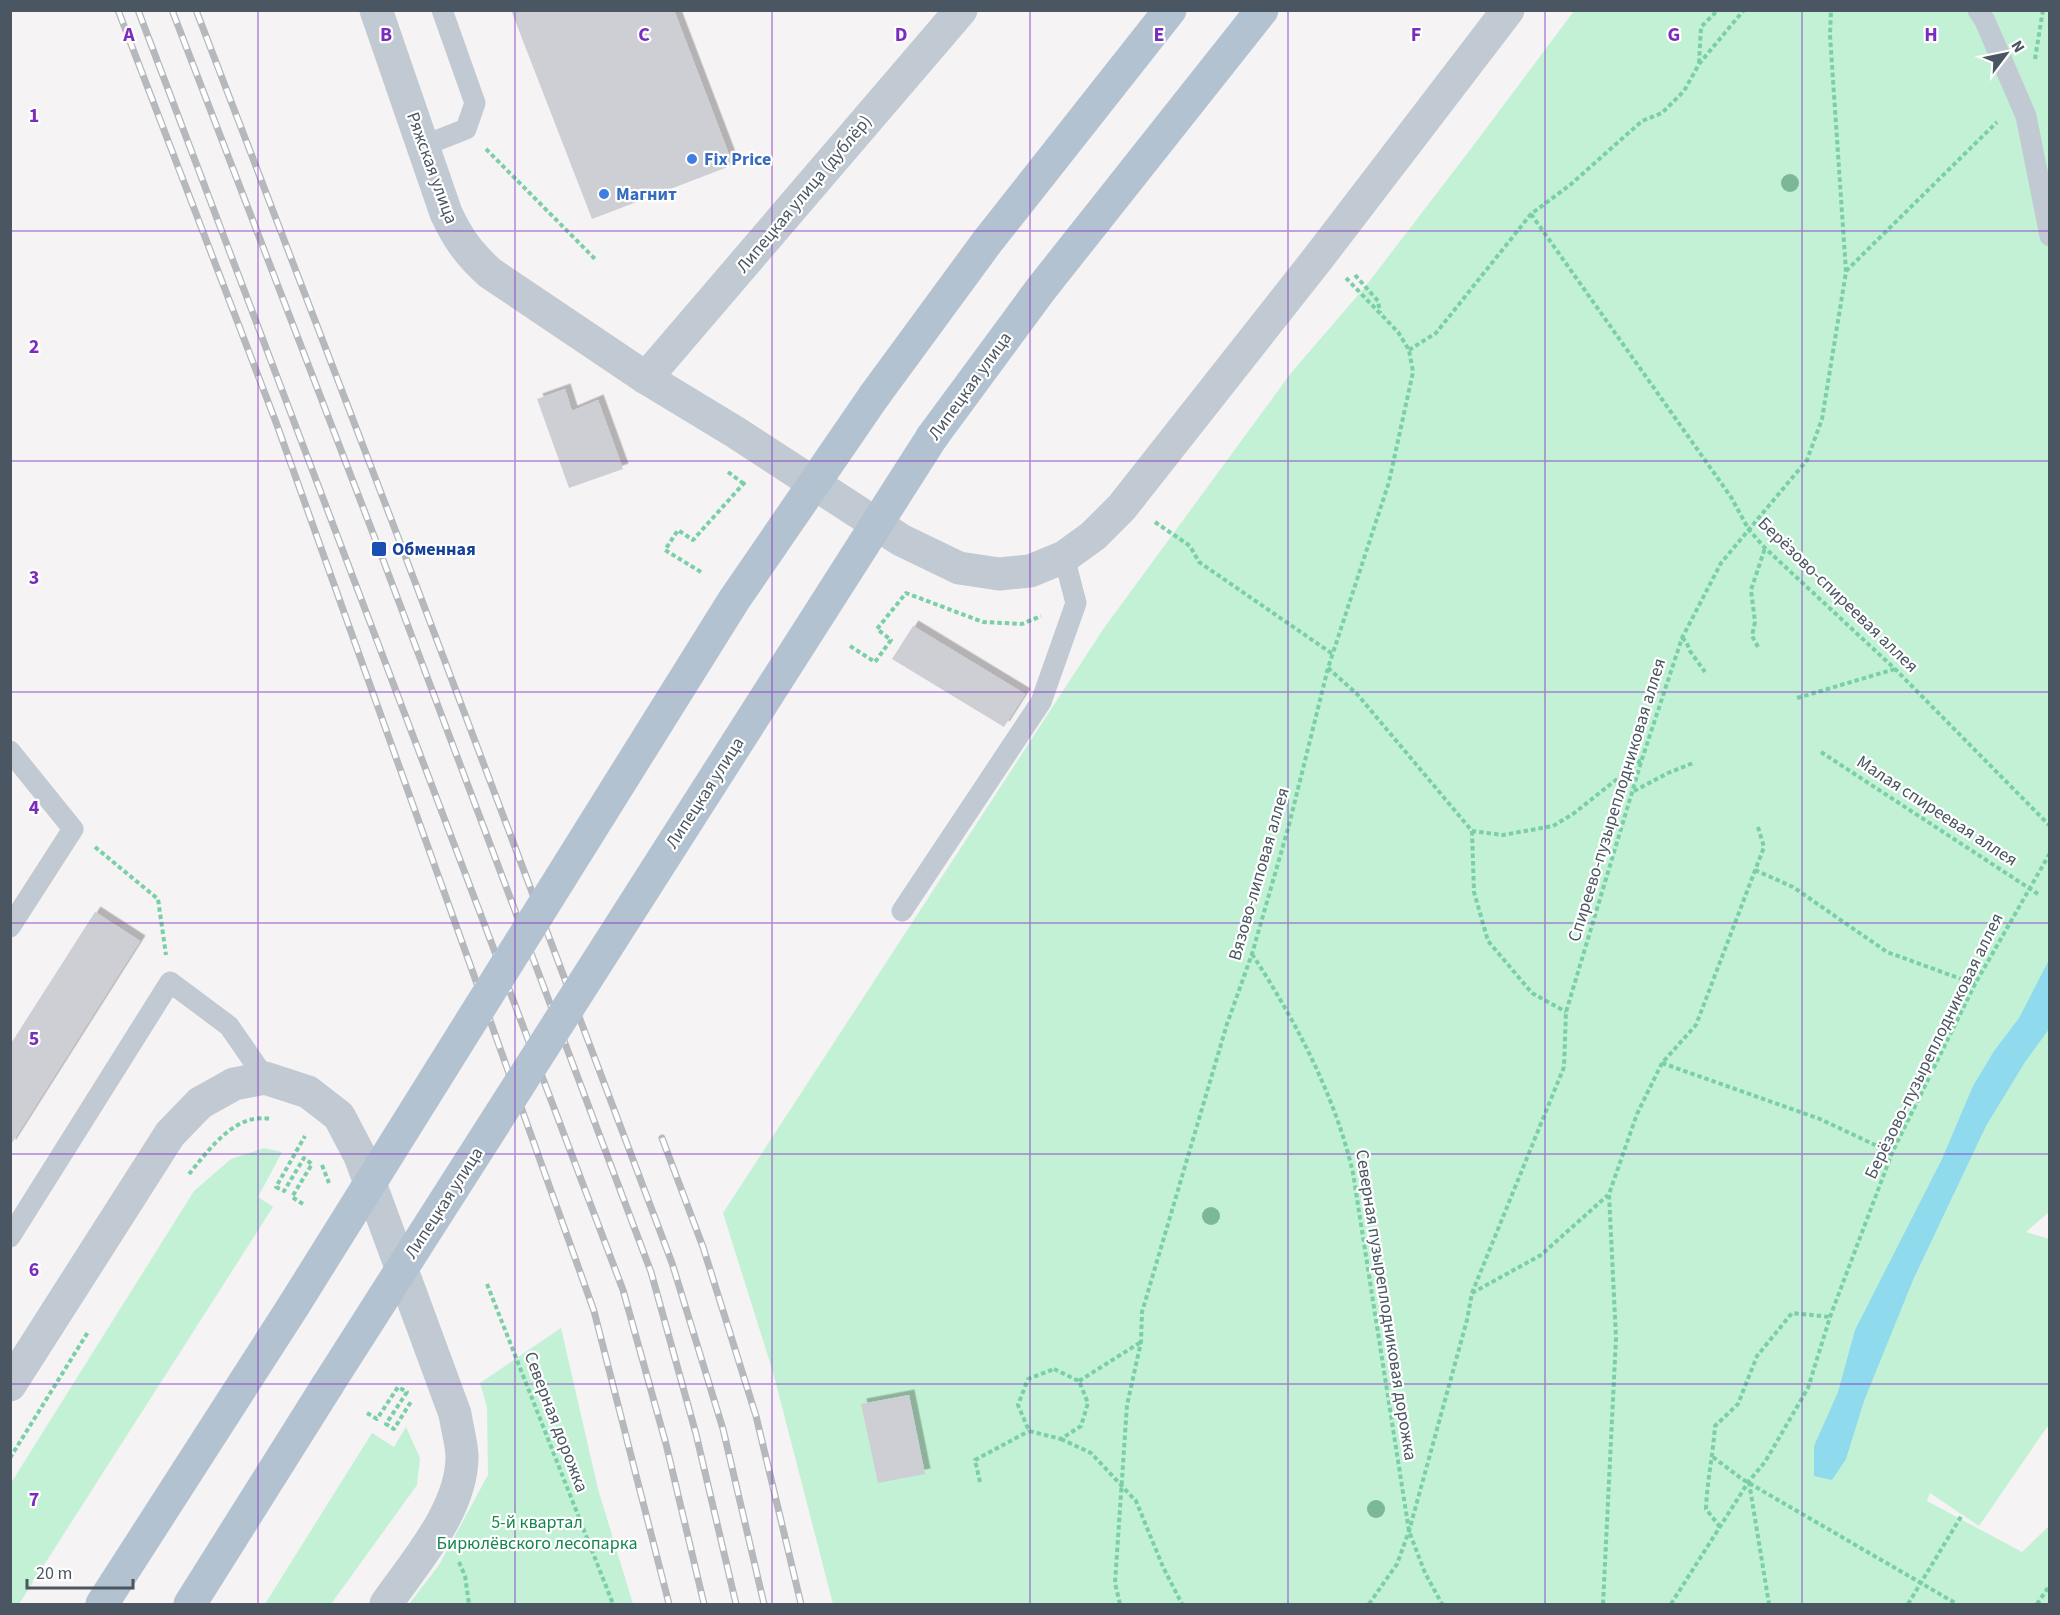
<svg xmlns="http://www.w3.org/2000/svg" width="2060" height="1615" viewBox="0 0 2060 1615" font-family="'Source Sans 3',sans-serif">
	<style>
		.green { fill: #c3f1d5 }
		.water { fill: #90daee }
		.building { fill: #cdcfd5; filter: url(#shadow) }
		.lines { fill: none; stroke-linecap: round; stroke-linejoin: round }
		.path { stroke: #7ad0a6; stroke-width: 4; stroke-dasharray: 4.5 3; stroke-linecap: butt }
		.service { stroke: #c1cad2; stroke-width: 21 }
		.tertiary { stroke: #c1cad2; stroke-width: 33 }
		.primary { stroke: #b3c2d1; stroke-width: 33 }
		.rail-casing { stroke: #b5b8bd; stroke-width: 7 }
		.rail { stroke: #fff; stroke-width: 4.5; stroke-dasharray: 14; stroke-linecap: butt }
		.primary-bridge { stroke: #b3c2d1; stroke-width: 33 }
		.tree { fill: #7bb799 }
		.grid { fill: none; stroke: #7b2cbf; stroke-width: 1.5; stroke-opacity: 0.55 }
		.shop-dot { fill: #3f7fe0; stroke: #fff; stroke-width: 2 }
		.transit-dot { fill: #1a4fb4; stroke: #fff; stroke-width: 2 }
		.labels { text-anchor: middle; dominant-baseline: central; stroke-width: 4.5; stroke-linejoin: round; paint-order: stroke }
		.shop-label { font-size: 18px; font-weight: bold; fill: #366cbe; stroke: #fff; text-anchor: start }
		.street-label { font-size: 18px; fill: #4a5661; stroke: #fff }
		.transit-label { font-size: 18px; font-weight: bold; fill: #164399; stroke: #fff; text-anchor: start }
		.park-label { font-size: 18px; fill: #17864f; stroke: #fff }
		.grid-label { font-size: 20px; text-anchor: middle; font-weight: bold; fill: #7b2cbf; stroke: #fff; stroke-width: 4.5; stroke-linejoin: round; paint-order: stroke }
	</style>
	<defs>
		<filter id="shadow"><feDropShadow dx="5.5" dy="-5.5" stdDeviation="0" flood-color="#0004"/></filter>
	</defs>
	<rect width="100%" height="100%" fill="#f5f3f3"/>
	<g class="green">
		<polygon points="1574,11 2049,11 2050,1211 2026,1232 2049,1239 2049,1427 2047,1427 1979,1526 1930,1493 1927,1501 2022,1552 2049,1526 2049,1604 833,1604 773,1372 723,1213 1104,628 1291,373 1365,287 1476,142"/>
		<polygon points="264,1148 282,1152 258,1197 273,1207 19,1604 11,1604 11,1483 194,1191 231,1159"/>
		<polygon points="561,1328 598,1489 633,1604 409,1604 439,1565 488,1475 487,1407 480,1383"/>
		<polygon points="406,1427 420,1458 417,1485 331,1604 265,1604 372,1433 394,1447"/>
	</g>
	<polygon class="water" points="2049,960 2049,1029 2025,1062 1986,1126 1913,1280 1864,1401 1846,1459 1832,1480 1814,1476 1814,1446 1838,1392 1855,1330 1942,1159 1973,1086 1994,1051 2019,1018"/>
	<g class="building">
		<polygon points="511,10 674,10 733,165 592,219"/>
		<polygon points="565,389 572,411 598,400 623,469 569,488 537,399"/>
		<polygon points="913,626 1025,694 1004,727 892,659"/>
		<polygon points="95,912 140,941 10,1146 10,1045"/>
		<polygon points="909,1395 925,1474 878,1483 861,1404"/>
	</g>
	<g class="lines">
		<g class="path">
			<polyline points="2035,59 2043,10"/>
			<polyline points="1699,63 1701,27 1718,10"/>
			<polyline points="486,149 595,259"/>
			<polyline points="1531,214 1731,497 1749,530 1765,548 1895,669 2050,826"/>
			<polyline points="1846,271 1997,122"/>
			<polyline points="1355,275 1378,301 1380,313"/>
			<polyline points="1409,350 1436,333 1531,214 1570,185 1642,121 1662,113 1684,91 1699,64 1744,10"/>
			<polyline points="728,472 744,484"/>
			<polyline points="1155,522 1190,546 1199,562 1334,655"/>
			<polyline points="701,572 665,550 678,530 693,540 745,482"/>
			<polyline points="1682,638 1686,641 1690,651 1705,672"/>
			<polyline points="850,646 875,662 891,640 877,629 906,593 983,622 1022,624 1041,616"/>
			<polyline points="1758,647 1752,636 1755,622 1751,590 1765,548"/>
			<polyline points="1328,668 1357,694 1472,831 1503,835 1553,826 1573,814 1641,760"/>
			<polyline points="1797,698 1895,669"/>
			<polyline points="1821,752 2038,894"/>
			<polyline points="1634,791 1668,773 1693,763"/>
			<polyline points="1472,831 1474,892 1488,941 1532,993 1566,1012"/>
			<polyline points="95,847 158,899 166,955"/>
			<polyline points="1755,870 1793,887 1887,952 1975,984"/>
			<path d="M1252 954C1295 1020 1335 1095 1353 1173L1409 1531 1425 1573 1442 1604"/>
			<polyline points="1662,1063 1820,1119 1892,1153"/>
			<polyline points="322,1165 329,1183"/>
			<path d="M189 1174C208 1151 235 1112 270 1119"/>
			<polyline points="303,1204 292,1197 312,1164 304,1158 284,1191 276,1187 305,1136"/>
			<polyline points="487,1284 613,1604"/>
			<polyline points="1472,1293 1541,1255 1608,1195"/>
			<polygon points="1054,1369 1079,1381 1088,1403 1081,1426 1061,1439 1029,1431 1018,1405 1028,1379"/>
			<polyline points="1079,1381 1141,1342"/>
			<polyline points="367,1413 377,1419 398,1387 407,1392 386,1424 394,1429 412,1400"/>
			<polyline points="1061,1439 1091,1453 1136,1501 1163,1567 1182,1604"/>
			<polyline points="1713,1457 1742,1479 1957,1604"/>
			<polyline points="10,1458 88,1332"/>
			<polyline points="980,1482 975,1460 1029,1431"/>
			<polyline points="1749,1482 1769,1604"/>
			<path d="M1720 1527 1706 1509C1707 1481 1713 1455 1715 1426L1738 1404 1757 1356 1792 1313 1830 1317"/>
			<polyline points="459,1562 465,1576 469,1604"/>
			<polyline points="1120,1604 1115,1583 1127,1405 1141,1342 1142,1312 1227,1024 1252,954 1289,825 1328,668 1389,482 1413,372 1409,350 1398,332 1346,278"/>
			<polyline points="1369,1604 1397,1564 1409,1531 1467,1320 1472,1293 1564,1067 1566,1012 1642,759 1682,638 1721,563 1807,460 1822,419 1846,272 1830,35 1831,10"/>
			<polyline points="1603,1604 1616,1338 1609,1194 1637,1114 1662,1063 1696,1025 1764,847 1758,827"/>
			<polyline points="1671,1604 1749,1481 1765,1462 1808,1388 1830,1317 1892,1153 1975,984 2050,853"/>
			<polyline points="1908,1604 1962,1515"/>
			<polyline points="2037,1604 2050,1585"/>
		</g>
		<g class="service">
			<polyline points="1978,10 1985,21 2026,116 2050,236"/>
			<polyline points="423,146 466,129 475,103 442,10"/>
			<polyline points="10,751 73,829 10,927"/>
			<polyline points="902,911 1041,702 1076,603 1064,557"/>
			<polyline points="10,1237 170,982 229,1026 265,1078"/>
		</g>
		<g class="tertiary">
			<path d="M376 10 446 213C458 239 469 254 490 273L646 378 735 432 901 540 959 568 999 574 1030 571 1064 557 1093 536 1122 507 1319 257 1508 10"/>
			<polyline points="646,378 961,10"/>
			<path d="M10 1385 170 1134 200 1103 234 1084 265 1078 308 1092 339 1116 360 1156 455 1414C457 1427 461 1441 462 1455 463 1509 415 1562 386 1604"/>
		</g>
		<g class="primary">
			<polyline points="874,396 987,242 1170,10"/>
			<polyline points="932,437 1041,289 1262,10"/>
			<polyline points="102,1604 294,1305"/>
			<polyline points="190,1604 327,1386"/>
		</g>
		<g class="rail-casing">
			<g id="rail">
				<polyline points="118,10 277,425 594,1311 669,1604"/>
				<polyline points="138,10 623,1290 666,1444 704,1604"/>
				<polyline points="172,10 379,549 651,1272 696,1434 736,1604"/>
				<polyline points="196,10 401,545 672,1263 723,1429 764,1604"/>
				<polyline points="662,1138 703,1247 756,1416 801,1604"/>
			</g>
		</g>
		<use href="#rail" class="rail"/>
		<g class="primary-bridge">
			<polyline points="294,1305 734,600 874,396"/>
			<polyline points="327,1386 932,437"/>
		</g>
	</g>
	<g class="tree">
		<circle cx="1790" cy="183" r="9"/>
		<circle cx="1211" cy="1216" r="9"/>
		<circle cx="1376" cy="1509" r="9"/>
	</g>
	<path class="grid" d="M258 10V1604M515 10V1604M772 10V1604M1030 10V1604M1288 10V1604M1545 10V1604M1802 10V1604M10 231H2050M10 461H2050M10 692H2050M10 923H2050M10 1154H2050M10 1384H2050"/>
	<g class="shop-dot">
		<circle cx="692" cy="159" r="6"/>
		<circle cx="604" cy="194" r="6"/>
	</g>
	<rect class="transit-dot" x="371" y="541" width="16" height="16" rx="3"/>
	<g class="labels">
		<g class="shop-label">
			<text x="704" y="159">Fix Price</text>
			<text x="616" y="194">Магнит</text>
		</g>
		<g class="street-label">
			<text transform="translate(432 168) rotate(70)">Ряжская улица</text>
			<text transform="translate(804 194) rotate(-50)">Липецкая улица (дублёр)</text>
			<text transform="translate(970 386) rotate(-54)">Липецкая улица</text>
			<text transform="translate(1838 595) rotate(44)">Берёзово-спиреевая аллея</text>
			<text transform="translate(705 793) rotate(-57)">Липецкая улица</text>
			<text transform="translate(1617 800) rotate(-73)">Спиреево-пузыреплодниковая аллея</text>
			<text transform="translate(1937 811) rotate(33)">Малая спиреевая аллея</text>
			<text transform="translate(1259 874) rotate(-74)">Вязово-липовая аллея</text>
			<text transform="translate(1934 1046) rotate(-64)">Берёзово-пузыреплодниковая аллея</text>
			<text transform="translate(444 1203) rotate(-57)">Липецкая улица</text>
			<text transform="translate(1386 1305) rotate(81)">Северная пузыреплодниковая дорожка</text>
			<text transform="translate(556 1422) rotate(69)">Северная дорожка</text>
		</g>
		<g class="transit-label">
			<text x="392" y="549">Обменная</text>
		</g>
		<g class="park-label">
			<text x="537" y="1522">5-й квартал<tspan x="537" dy="21">Бирюлёвского лесопарка</tspan></text>
		</g>
	</g>
	<g class="grid-label">
		<text x="129" y="41">A</text>
		<text x="386" y="41">B</text>
		<text x="644" y="41">C</text>
		<text x="901" y="41">D</text>
		<text x="1159" y="41">E</text>
		<text x="1416" y="41">F</text>
		<text x="1674" y="41">G</text>
		<text x="1931" y="41">H</text>
		<text x="34" y="122">1</text>
		<text x="34" y="353">2</text>
		<text x="34" y="584">3</text>
		<text x="34" y="814">4</text>
		<text x="34" y="1045">5</text>
		<text x="34" y="1276">6</text>
		<text x="34" y="1506">7</text>
	</g>
	<rect width="2060" height="1615" fill="none" stroke="#4a5661" stroke-width="24"/>
	<g transform="translate(2006 54) rotate(58)" stroke="#ffffff" stroke-width="4.5" paint-order="stroke">
	<path d="M0-4.5L10 22L0 15L-10 22Z" fill="#4a5661"/>
	<text y="-9" font-size="16" font-weight="bold" text-anchor="middle" fill="#4a5661">N</text>
	</g>
	<path d="M27 1579v9h106v-9" fill="none" stroke="#4a5661" stroke-width="3"/>
	<text x="36" y="1579" font-size="18" fill="#4a5661" stroke="#ffffff" stroke-width="4.5" paint-order="stroke">20 m</text>
</svg>
